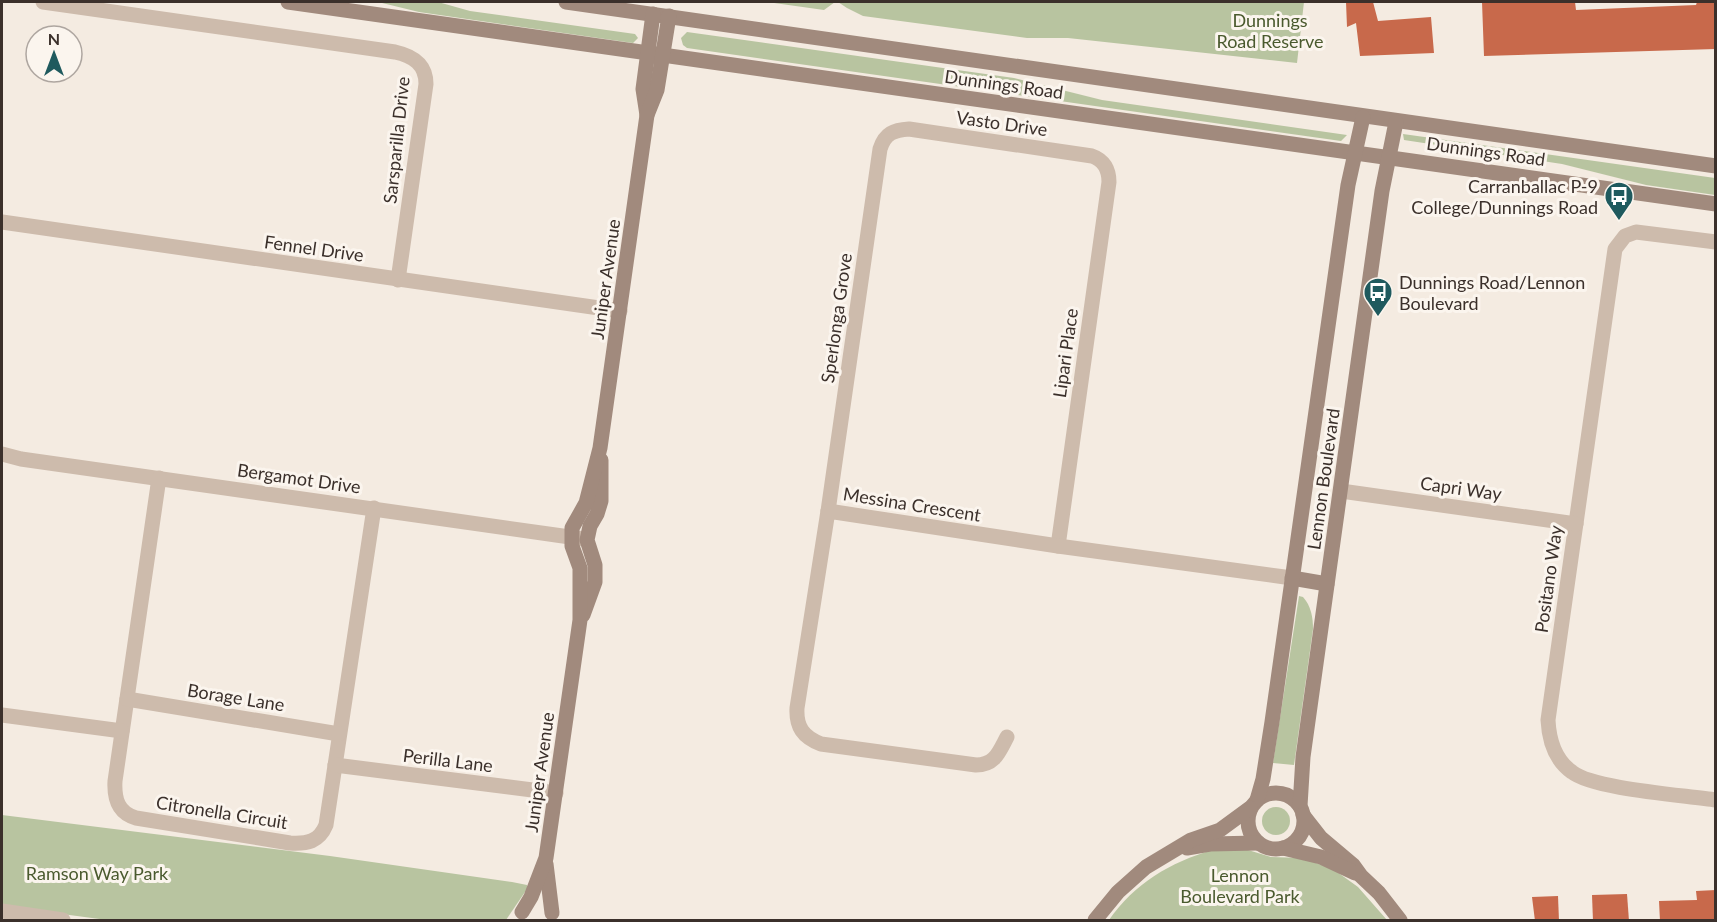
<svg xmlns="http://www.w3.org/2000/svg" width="1717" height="922" viewBox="0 0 1717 922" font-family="Lato,sans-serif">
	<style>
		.green { fill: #b8c4a0 }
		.building { fill: #c8694b }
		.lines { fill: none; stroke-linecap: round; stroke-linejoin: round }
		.street { stroke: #cdbbac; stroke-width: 15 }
		.secondary { stroke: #a18a7d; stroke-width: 15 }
		.labels { text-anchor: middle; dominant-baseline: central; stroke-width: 6; stroke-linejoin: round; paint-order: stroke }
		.park-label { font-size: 18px; fill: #4a5a2e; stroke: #fbf5ee }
		.street-label { font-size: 18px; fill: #3b302b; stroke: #fbf5ee }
		.poi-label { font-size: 18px; fill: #3b302b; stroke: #fbf5ee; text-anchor: end }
	</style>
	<rect width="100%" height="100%" fill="#f4ebe1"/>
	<g class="green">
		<polygon points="378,2 438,2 470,11 635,34 638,38 633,43 419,12"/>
		<polygon points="767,2 835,2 824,10"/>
		<polygon points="838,2 1304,2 1297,63 1068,38 1027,38 863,16 847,8"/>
		<polygon points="687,32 1014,78 1102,100 1347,135 1341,141 687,48 683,45 681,38"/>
		<polygon points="1403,134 1715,178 1715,195 1646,185 1562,164 1404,140"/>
		<path d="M1299 596 1303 597C1311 606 1313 617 1313 629L1294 765 1273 763Z"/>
		<circle cx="1276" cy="821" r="14"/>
		<polygon points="2,815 330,856 512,882 527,885 527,889 506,920 107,920 2,906"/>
		<path d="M1213 850H1248L1271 857 1302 858 1333 869 1358 887 1387 920H1109C1134 884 1170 862 1213 850Z"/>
	</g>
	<g class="building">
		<polygon points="1346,2 1373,2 1378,21 1431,17 1434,53 1360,56 1356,23 1347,27"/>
		<polygon points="1482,2 1575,2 1576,10 1696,5 1697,2 1716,2 1716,49 1484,56"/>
		<polygon points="1716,890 1716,921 1660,921 1659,901 1697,900 1696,891"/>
		<polygon points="1627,894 1629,921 1593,921 1592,895"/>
		<polygon points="1558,896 1559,921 1535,921 1532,897"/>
	</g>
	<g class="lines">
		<g class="street">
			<path d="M43 2 395 52C413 56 426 64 426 84L398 280"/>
			<polyline points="2,222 620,311"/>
			<path d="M1716 242 1636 232 1625 236 1615 249 1548 720C1549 740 1555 760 1572 772 1593 789 1684 795 1716 800"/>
			<polyline points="2,454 21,459 584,539"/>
			<path d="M159 478 115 781C114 799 118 813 136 818L290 843C307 844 319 842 326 825L374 508"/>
			<polyline points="1341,491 1576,524"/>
			<path d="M828 511 880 149C885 133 894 130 909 129L1092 156C1104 160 1109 170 1109 182L1058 546"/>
			<polyline points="127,699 339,734"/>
			<polyline points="2,715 122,731"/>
			<path d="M1007 737C999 752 995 765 976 765L821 744C803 737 796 727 797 708L828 511 1058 546 1292 578"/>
			<polyline points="335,765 556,793"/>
			<polyline points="2,911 63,920"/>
		</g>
		<g class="secondary">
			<polyline points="288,2 1716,204"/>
			<polyline points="566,2 1716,166"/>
			<polyline points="647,115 643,89 653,14"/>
			<polyline points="1292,578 1327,584"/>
			<polyline points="583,615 595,582 595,565 587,540 590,526 597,514 601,501 601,460"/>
			<circle cx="1276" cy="821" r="28"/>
			<polyline points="1257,800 1263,779 1272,722 1348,185 1363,117"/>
			<polyline points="1300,806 1303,757 1382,191 1396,122"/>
			<polyline points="1303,815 1321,838 1353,865 1361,876 1379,893 1400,920"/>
			<polyline points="1187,848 1210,844 1258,843"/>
			<polyline points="1283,848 1321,857 1355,873"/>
			<polyline points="546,864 552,913"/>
			<polyline points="522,912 531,897 546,858 580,620 580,568 572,546 572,528 586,503 600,448 647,115 657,90 669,16"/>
			<polyline points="1095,920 1118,892 1146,867 1191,840 1220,830 1250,808"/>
		</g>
	</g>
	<defs>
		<g id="bus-pin" transform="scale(1.5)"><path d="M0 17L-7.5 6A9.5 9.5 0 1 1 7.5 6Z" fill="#1f5a5e" stroke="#fbf5ee"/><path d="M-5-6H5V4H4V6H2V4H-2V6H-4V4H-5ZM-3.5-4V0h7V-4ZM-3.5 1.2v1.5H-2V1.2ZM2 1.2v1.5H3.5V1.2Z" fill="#fff"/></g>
	</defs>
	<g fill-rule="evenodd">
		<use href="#bus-pin" x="1619" y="196"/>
		<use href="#bus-pin" x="1378" y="292"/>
	</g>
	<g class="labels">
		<g class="park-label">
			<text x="1270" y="20">Dunnings<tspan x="1270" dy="21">Road Reserve</tspan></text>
			<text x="97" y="873">Ramson Way Park</text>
			<text x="1240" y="875">Lennon<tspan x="1240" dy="21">Boulevard Park</tspan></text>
		</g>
		<g class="street-label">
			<text transform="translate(1004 84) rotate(8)">Dunnings Road</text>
			<text transform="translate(1002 123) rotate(8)">Vasto Drive</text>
			<text transform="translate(396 140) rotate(-84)">Sarsparilla Drive</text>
			<text transform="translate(1486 151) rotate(8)">Dunnings Road</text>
			<text transform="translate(314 248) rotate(8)">Fennel Drive</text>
			<text transform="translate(605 279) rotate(-82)">Juniper Avenue</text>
			<text transform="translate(836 318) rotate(-82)">Sperlonga Grove</text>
			<text transform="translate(1065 353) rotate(-82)">Lipari Place</text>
			<text transform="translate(299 478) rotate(8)">Bergamot Drive</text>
			<text transform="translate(1323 479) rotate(-82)">Lennon Boulevard</text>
			<text transform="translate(1461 488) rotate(8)">Capri Way</text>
			<text transform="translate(912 504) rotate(9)">Messina Crescent</text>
			<text transform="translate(1548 579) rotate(-82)">Positano Way</text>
			<text transform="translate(236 697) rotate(9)">Borage Lane</text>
			<text transform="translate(448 760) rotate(7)">Perilla Lane</text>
			<text transform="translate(539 772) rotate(-82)">Juniper Avenue</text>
			<text transform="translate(222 812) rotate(9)">Citronella Circuit</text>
		</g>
		<g class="poi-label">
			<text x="1598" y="186">Carranballac P-9<tspan x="1598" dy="21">College/Dunnings Road</tspan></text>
			<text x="1399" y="282" text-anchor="start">Dunnings Road/Lennon<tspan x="1399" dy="21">Boulevard</tspan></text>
		</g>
	</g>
	<rect width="1717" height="922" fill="none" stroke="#3b302b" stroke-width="6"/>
	<g transform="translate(54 54)"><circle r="28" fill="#fbf5ee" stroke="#aea6a0" stroke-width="1.5"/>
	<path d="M0-4.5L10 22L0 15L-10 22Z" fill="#1f5a5e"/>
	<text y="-9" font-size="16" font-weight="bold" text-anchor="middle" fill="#3b302b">N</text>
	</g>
</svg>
